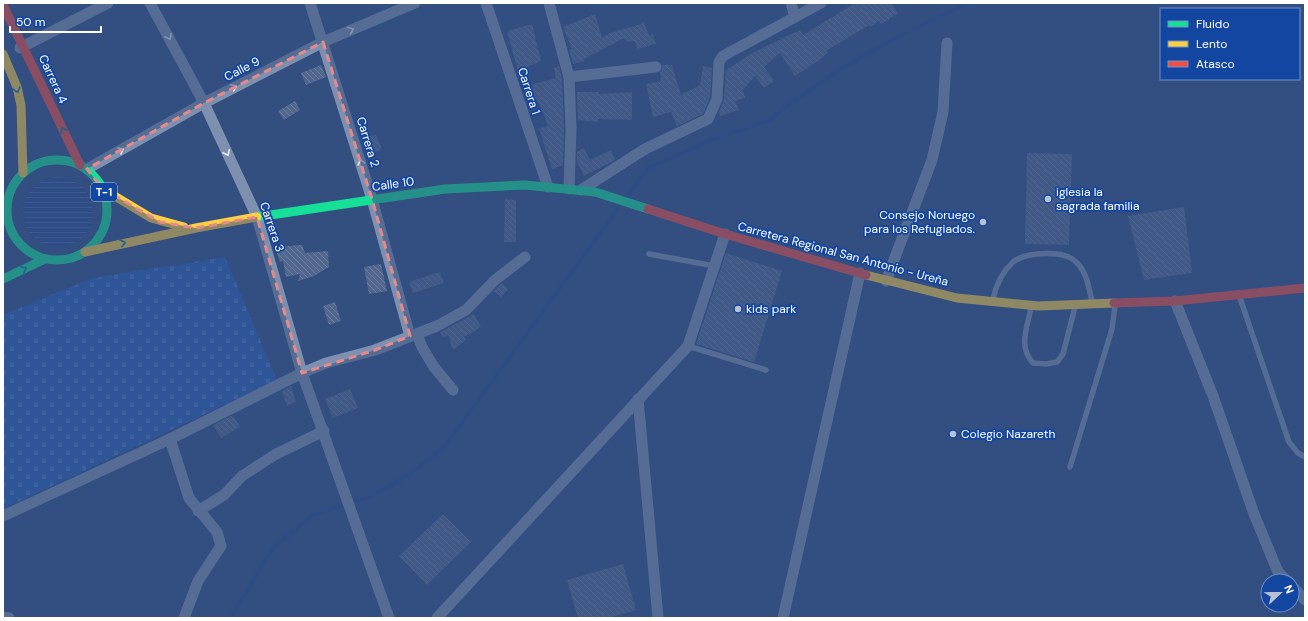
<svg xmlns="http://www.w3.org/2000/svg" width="1308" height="621" viewBox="0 0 1308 621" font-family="'DM Sans',sans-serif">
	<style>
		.cemetery { fill: url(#cemetery-stones) }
		.water { fill: url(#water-rules) }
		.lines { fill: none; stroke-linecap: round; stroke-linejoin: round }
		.stream { stroke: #294c8f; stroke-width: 3.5 }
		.building { fill: url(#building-back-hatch) }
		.lane { stroke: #7e90b0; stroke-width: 5.5 }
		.street { stroke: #7e90b0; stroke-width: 11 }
		.fast { stroke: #16e098; stroke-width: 9 }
		.slow { stroke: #ffcf43; stroke-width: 9 }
		.jam { stroke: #f24e42; stroke-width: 9 }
		.oneway { stroke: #e5e9ef }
		.oneway2 { stroke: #147c9d }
		.marked { fill: none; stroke: #e88989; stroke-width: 3; stroke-dasharray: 8 5; stroke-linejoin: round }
		.poi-dot { fill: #b8c1d3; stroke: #1346a0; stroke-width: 1.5 }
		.labels { text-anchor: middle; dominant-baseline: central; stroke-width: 3.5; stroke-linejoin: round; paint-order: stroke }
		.shield { fill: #1346a0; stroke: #b8c8e2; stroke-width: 1 }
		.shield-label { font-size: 11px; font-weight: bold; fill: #fff }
		.street-label { font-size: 12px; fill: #fff; stroke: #1346a0 }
		.poi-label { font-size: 12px; fill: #fff; stroke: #1346a0; text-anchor: start }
	</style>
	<defs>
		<pattern id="cemetery-stones" width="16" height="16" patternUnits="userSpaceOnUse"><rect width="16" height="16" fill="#285db6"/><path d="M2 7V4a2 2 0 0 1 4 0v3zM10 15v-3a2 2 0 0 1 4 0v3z" fill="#4875c1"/></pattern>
		<pattern id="water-rules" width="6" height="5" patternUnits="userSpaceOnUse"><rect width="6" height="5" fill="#294c8f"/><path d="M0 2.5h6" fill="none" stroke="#4967a0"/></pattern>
		<pattern id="building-back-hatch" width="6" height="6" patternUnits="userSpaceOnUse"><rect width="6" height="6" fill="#51678e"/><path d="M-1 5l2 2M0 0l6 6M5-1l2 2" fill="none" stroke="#6b7e9f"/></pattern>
	</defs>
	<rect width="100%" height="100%" fill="#334f80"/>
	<polygon class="cemetery" points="225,257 277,380 3,509 3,315 92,278"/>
	<circle class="water" cx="58" cy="212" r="35"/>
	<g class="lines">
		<g class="stream">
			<polyline points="627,197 648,168 709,141 770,120 791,103 844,67 905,33 968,3"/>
			<polyline points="231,618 273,548 313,515 372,496 410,474 445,446 620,206"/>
		</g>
	</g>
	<g class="building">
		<polygon points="855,3 891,3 898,13 881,24 879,21 870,27 869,25 826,51 827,53 818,61 795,76 780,53 764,67 774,81 764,88 755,76 743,90 745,98 735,101 739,110 720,116 719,112 724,99 726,70 754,52 800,30 803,35"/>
		<polygon points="595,14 602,38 610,33 644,23 649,35 653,34 656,44 637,49 635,41 626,42 624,38 584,59 585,61 573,64 569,50 572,49 563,27"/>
		<polygon points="532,24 541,61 518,71 507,31"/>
		<polygon points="321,65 326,77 306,85 301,73"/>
		<polygon points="663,65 672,65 681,95 700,85 703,66 712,68 710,97 703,114 677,126 671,112 653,117 646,84 661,81 660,73"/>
		<polygon points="559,66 562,78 564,128 563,165 552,169 539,129 548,125 537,99 529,101 526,86 556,78 554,68"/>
		<polygon points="577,92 599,92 599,94 632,92 632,120 598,119 598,122 578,120"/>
		<polygon points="295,101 300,110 284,120 278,111"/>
		<polygon points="376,135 382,149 370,155 368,136"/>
		<polygon points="584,148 590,160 611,150 615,160 584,176 577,162 577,152"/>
		<polygon points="1027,153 1072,154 1069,245 1025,244"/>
		<polygon points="505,199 516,200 516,242 504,242"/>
		<polygon points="1184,207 1192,273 1144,280 1128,216"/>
		<polygon points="302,245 305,253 328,251 329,267 314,276 298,281 300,274 286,277 283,261 280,262 275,247"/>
		<polygon points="726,253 782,271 754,362 696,344"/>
		<polygon points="381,264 387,291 369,294 364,267"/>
		<polygon points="440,272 444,283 413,293 409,282"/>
		<polygon points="502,283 508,289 501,297 494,291"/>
		<polygon points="335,302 341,321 329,325 323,306"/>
		<polygon points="474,314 481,327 464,337 466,340 453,350 448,335 443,337 440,332"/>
		<polygon points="291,386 296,402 287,406 282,391"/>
		<polygon points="350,389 358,408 333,418 325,399"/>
		<polygon points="233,415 240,427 221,438 213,425"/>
		<polygon points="443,514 471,542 427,585 399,556"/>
		<polygon points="623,564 636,610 608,618 578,618 567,580"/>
	</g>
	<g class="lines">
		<g class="lane">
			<polyline points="649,254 715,266"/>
			<polyline points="1240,298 1289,442 1298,453 1305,457"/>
			<path d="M993 299C996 285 1002 272 1013 262 1026 252 1065 249 1077 263 1087 273 1089 288 1092 302"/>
			<path d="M1031 308C1027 328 1018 347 1033 363L1046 364 1057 362 1063 354 1075 307"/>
			<polyline points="688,346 766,370"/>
			<polyline points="1070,467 1112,329 1115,306"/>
		</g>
		<g class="street">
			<polyline points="150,3 204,103 257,217 302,373 389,618"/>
			<polyline points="310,3 372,199 410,336"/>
			<polyline points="486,3 548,187"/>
			<polyline points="549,3 569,77 571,128 569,189"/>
			<polyline points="791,3 795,17"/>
			<polyline points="20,48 108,3"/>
			<polyline points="569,77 656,67"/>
			<polyline points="87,169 204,103 323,42 415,3"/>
			<polyline points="581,190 645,149 708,119 717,99 719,62 723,56 821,3"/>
			<polyline points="886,281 932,160 943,112 947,43"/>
			<polyline points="1175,301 1213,396 1254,514 1278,572 1287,581"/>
			<polyline points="417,334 422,347 434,367 453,390"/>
			<polyline points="638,399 658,618"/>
			<polyline points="170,439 189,498 217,532 221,546 198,581 184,618"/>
			<polyline points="198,511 224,495 242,476 276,454 324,431"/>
			<polyline points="3,516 170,439 302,373 326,363 375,350 437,326 466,310 495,280 525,257"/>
			<polyline points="1292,586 1305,600"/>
			<polyline points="3,617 9,618"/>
			<polyline points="437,618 688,346 725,234"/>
			<polyline points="783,618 860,273"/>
		</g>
		<g class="fast">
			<circle cx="57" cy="210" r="50"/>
			<polyline points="257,217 445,189 525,185 595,192 648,209"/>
			<polyline points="3,279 45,259"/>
		</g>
		<g class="slow">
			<polyline points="3,54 17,87 21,105 23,173"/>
			<polyline points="103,189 151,218 184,227"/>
			<polyline points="85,252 196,228 257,217"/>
			<polyline points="866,275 957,298 1038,306 1114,303"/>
		</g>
		<g class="jam">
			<polyline points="3,5 80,165"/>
			<polyline points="648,209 725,234 866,275"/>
			<polyline points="1114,303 1175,301 1305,288"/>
		</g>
	</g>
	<defs><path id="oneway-chevron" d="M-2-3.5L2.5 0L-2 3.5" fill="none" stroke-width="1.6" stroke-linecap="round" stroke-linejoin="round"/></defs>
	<g class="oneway">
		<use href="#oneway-chevron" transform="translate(351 30) rotate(-23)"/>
		<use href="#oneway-chevron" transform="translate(169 37) rotate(62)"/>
		<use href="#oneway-chevron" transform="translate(234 87) rotate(-27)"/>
		<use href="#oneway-chevron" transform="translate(121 150) rotate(-30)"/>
		<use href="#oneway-chevron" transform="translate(227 153) rotate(65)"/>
		<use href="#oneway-chevron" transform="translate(361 162) rotate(-107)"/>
	</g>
	<g class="oneway2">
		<use href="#oneway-chevron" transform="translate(17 90) rotate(74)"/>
		<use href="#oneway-chevron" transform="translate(63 130) rotate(-115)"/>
		<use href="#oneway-chevron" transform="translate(123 243) rotate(-13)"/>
		<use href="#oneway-chevron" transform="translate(24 269) rotate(-26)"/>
	</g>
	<path d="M0 0H1308V621H0ZM323 42 372 199 410 336 375 350 302 373 257 217 196 228 160 222 103 189 87 169 204 103Z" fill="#334f80" fill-opacity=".55" fill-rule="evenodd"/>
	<path class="marked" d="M323 42 372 199 410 336 375 350 302 373 257 217 196 228 160 222 103 189 87 169 204 103Z"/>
	<g class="poi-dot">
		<circle cx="1048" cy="199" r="4"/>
		<circle cx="983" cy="222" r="4"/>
		<circle cx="738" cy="309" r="4"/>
		<circle cx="953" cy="434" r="4"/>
	</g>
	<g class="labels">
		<rect class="shield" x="91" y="183" width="26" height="18" rx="3"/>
		<g class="shield-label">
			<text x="104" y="192">T-1</text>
		</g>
		<g class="street-label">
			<text transform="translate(242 69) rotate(-27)">Calle 9</text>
			<text transform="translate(53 79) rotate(65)">Carrera 4</text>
			<text transform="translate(529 91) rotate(72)">Carrera 1</text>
			<text transform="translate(368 142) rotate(73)">Carrera 2</text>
			<text transform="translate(393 184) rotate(-8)">Calle 10</text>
			<text transform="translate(272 227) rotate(71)">Carrera 3</text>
			<text transform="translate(843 254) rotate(15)">Carretera Regional San Antonio - Ureña</text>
		</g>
		<g class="poi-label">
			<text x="1056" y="192">iglesia la<tspan x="1056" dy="14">sagrada familia</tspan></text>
			<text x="975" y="215" text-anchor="end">Consejo Noruego<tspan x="975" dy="14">para los Refugiados.</tspan></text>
			<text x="746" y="309">kids park</text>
			<text x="961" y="434">Colegio Nazareth</text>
		</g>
	</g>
	<rect width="1308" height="621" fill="none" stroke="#ffffff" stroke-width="8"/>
	<rect x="1160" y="8" width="140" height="72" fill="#1346a0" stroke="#7190c6"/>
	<rect x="1168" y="21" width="20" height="6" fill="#16e098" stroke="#7190c6"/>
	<text x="1196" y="28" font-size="12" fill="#ffffff">Fluido</text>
	<rect x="1168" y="41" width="20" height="6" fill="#ffcf43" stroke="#7190c6"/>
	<text x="1196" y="48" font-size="12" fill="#ffffff">Lento</text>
	<rect x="1168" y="61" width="20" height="6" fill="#f24e42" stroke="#7190c6"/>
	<text x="1196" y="68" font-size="12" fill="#ffffff">Atasco</text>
	<g transform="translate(1280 593) rotate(68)"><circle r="19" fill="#1346a0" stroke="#7190c6"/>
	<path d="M0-3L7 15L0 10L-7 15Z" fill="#b8c1d3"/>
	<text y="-6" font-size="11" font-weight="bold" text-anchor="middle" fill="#ffffff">N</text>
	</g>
	<path d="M10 26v6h91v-6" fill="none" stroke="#ffffff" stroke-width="2"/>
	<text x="16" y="26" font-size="12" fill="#ffffff" stroke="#1346a0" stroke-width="3" paint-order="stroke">50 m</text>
</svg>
